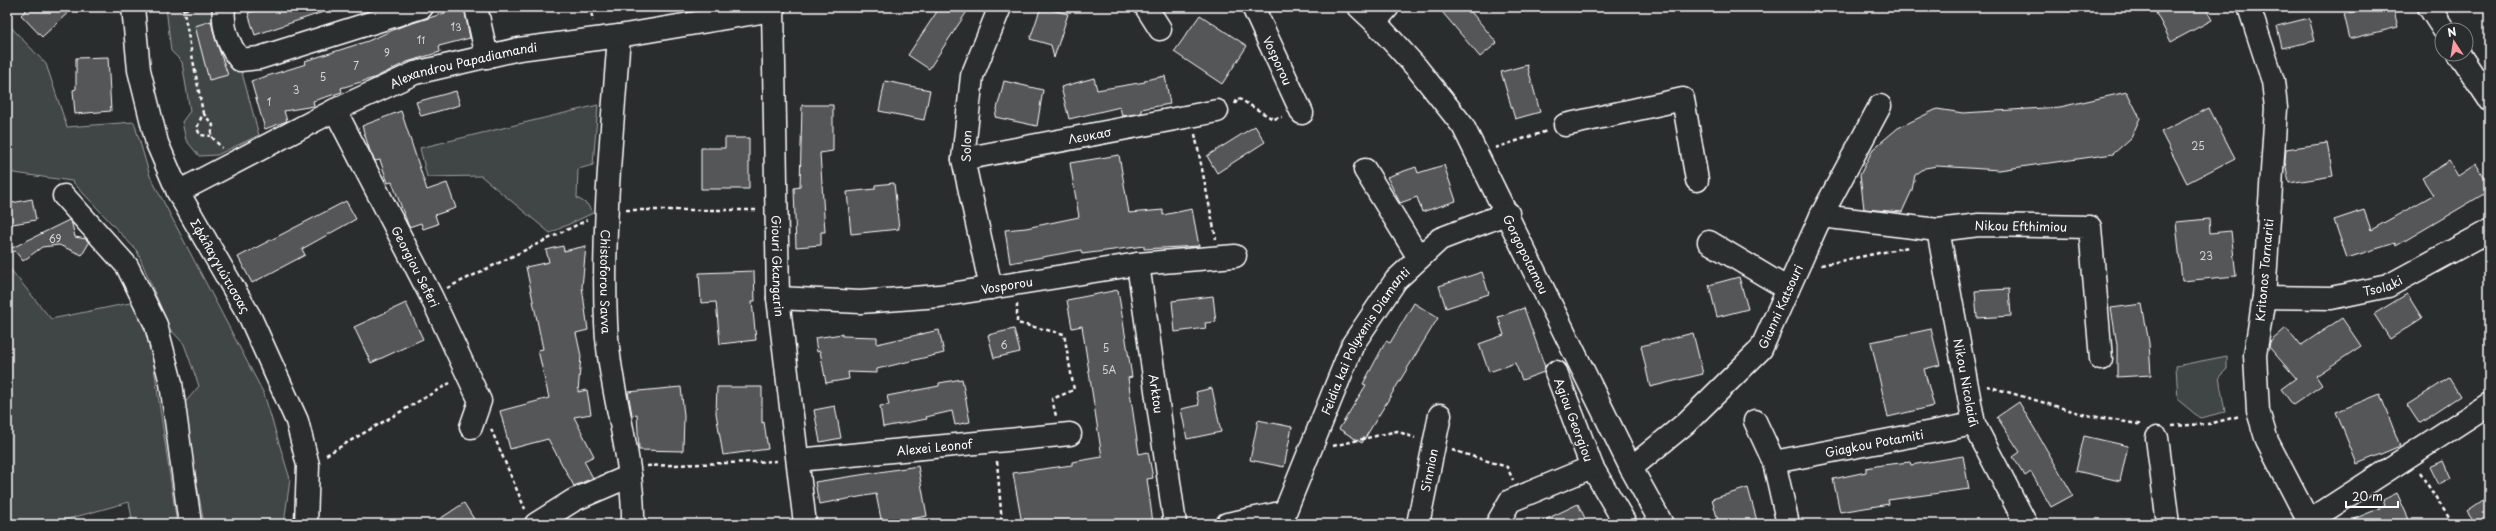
<svg xmlns="http://www.w3.org/2000/svg" width="2496" height="531" viewBox="0 0 2496 531" font-family="'Playpen Sans',sans-serif">
	<style>
		.green { fill: #414445; stroke: #a0a2a2 }
		.building { fill: #555758; stroke: #fff }
		.lines { fill: none; stroke-linecap: round; stroke-linejoin: round }
		.minor-casing { stroke: #fff; stroke-width: 25 }
		.path { stroke: #fff; stroke-width: 2.5; stroke-dasharray: 4 3; stroke-linecap: butt }
		.minor { stroke: #2a2d2e; stroke-width: 22 }
		.labels { text-anchor: middle; dominant-baseline: central; stroke-width: 3.5; stroke-linejoin: round; paint-order: stroke }
		.number-label { font-size: 10px; fill: #d4d5d5 }
		.street-label { font-size: 12px; fill: #fff; stroke: #2a2d2e }
	</style>
	<rect width="100%" height="100%" fill="#2a2d2e"/>
	<filter id="ink" filterUnits="userSpaceOnUse"><feTurbulence type="fractalNoise" baseFrequency=".025" numOctaves="2"/><feDisplacementMap in="SourceGraphic" scale="8" xChannelSelector="R" yChannelSelector="G"/><feConvolveMatrix kernelMatrix="1 2 1 2 8 2 1 2 1" color-interpolation-filters="sRGB"/></filter>
	<g filter="url(#ink)">
		<g class="green">
			<polygon points="166,7 216,7 239,62 259,135 217,155 199,156 186,140 182,122 190,111 182,62 171,51"/>
			<polygon points="7,23 46,64 67,127 134,122 150,176 264,394 290,479 284,524 204,524 183,405 199,386 184,344 170,329 137,251 72,181 7,172"/>
			<polygon points="598,105 593,165 578,169 577,198 587,204 593,213 550,233 481,176 427,177 420,148"/>
			<polygon points="7,265 51,319 135,302 151,347 177,524 133,524 129,502 50,524 7,524"/>
			<polygon points="2227,356 2227,369 2219,377 2225,412 2200,418 2178,400 2176,366"/>
		</g>
		<g class="building">
			<polygon points="29,7 74,7 42,37 21,15"/>
			<polygon points="267,7 329,7 329,10 255,35 248,13"/>
			<polygon points="464,7 470,38 439,46 440,52 407,62 374,78 341,88 342,92 313,101 314,106 284,111 287,121 265,129 251,81 306,64 305,61 368,41 400,27"/>
			<polygon points="940,7 970,7 929,69 908,55"/>
			<polygon points="1041,7 1068,14 1054,58 1051,45 1030,39"/>
			<polygon points="1438,7 1467,7 1497,43 1480,57"/>
			<polygon points="2153,7 2205,7 2212,20 2171,42"/>
			<polygon points="2375,7 2393,7 2398,27 2350,39 2344,14"/>
			<polygon points="1200,15 1247,46 1222,84 1174,52"/>
			<polygon points="2309,18 2315,41 2282,48 2277,26"/>
			<polygon points="211,21 215,38 228,75 209,80 195,26"/>
			<polygon points="108,57 111,111 75,114 73,90 76,89 76,58"/>
			<polygon points="1527,65 1540,112 1515,119 1501,72"/>
			<polygon points="1165,76 1170,104 1141,109 1142,113 1122,116 1120,107 1069,119 1061,87 1094,78 1097,90 1145,82 1145,80"/>
			<polygon points="885,81 930,90 924,120 879,111"/>
			<polygon points="1004,81 1043,90 1037,126 995,117"/>
			<polygon points="456,91 460,105 421,116 416,102"/>
			<polygon points="2127,92 2140,118 2131,138 2113,154 1999,170 1937,166 1925,168 1915,175 1912,190 1902,212 1864,209 1860,175 1873,149 1898,128 1937,109 1963,113 2060,107"/>
			<polygon points="802,105 833,105 833,151 820,153 825,232 821,232 821,245 796,247 794,188 800,187"/>
			<polygon points="2209,108 2235,158 2187,183 2161,132"/>
			<polygon points="401,111 427,190 447,183 456,208 435,215 438,224 423,229 421,223 409,227 392,182 388,183 380,160 375,161 370,151 362,126"/>
			<polygon points="1255,126 1265,142 1217,173 1207,156"/>
			<polygon points="725,138 749,138 749,189 701,189 701,148 725,148"/>
			<polygon points="2327,143 2333,176 2289,183 2285,162 2286,149"/>
			<polygon points="1119,155 1129,213 1163,210 1163,215 1192,209 1199,246 1144,249 1144,246 1082,254 1081,250 1010,263 1005,230 1026,228 1079,217 1070,163"/>
			<polygon points="2449,161 2458,176 2476,164 2489,184 2489,191 2396,246 2395,243 2347,258 2334,220 2364,210 2371,230 2433,195 2422,178"/>
			<polygon points="1444,165 1456,201 1422,212 1417,197 1400,203 1387,177 1416,167 1418,173"/>
			<polygon points="894,183 899,229 851,234 847,192 875,189 875,185"/>
			<polygon points="32,199 36,220 7,225 7,204"/>
			<polygon points="346,201 356,219 302,249 305,255 252,283 238,257"/>
			<polygon points="2209,219 2210,233 2231,231 2236,276 2182,281 2176,222"/>
			<polygon points="69,220 72,224 75,237 86,239 89,243 82,255 59,245 42,247 23,261 15,251 10,252 10,249"/>
			<polygon points="563,246 564,251 586,246 582,287 588,330 576,333 581,356 578,392 587,390 591,414 574,417 594,456 584,461 593,478 574,486 548,439 510,449 500,411 549,398 538,350 543,349 526,267 549,262 546,250"/>
			<polygon points="754,271 755,301 752,301 756,340 720,344 716,302 701,303 699,273"/>
			<polygon points="1482,272 1489,294 1446,308 1439,286"/>
			<polygon points="1739,277 1748,309 1717,317 1709,285"/>
			<polygon points="2009,289 2011,316 1977,318 1975,291"/>
			<polygon points="1118,290 1132,377 1128,378 1139,454 1148,452 1153,478 1147,479 1153,523 1022,524 1013,473 1072,465 1072,462 1102,457 1082,326 1072,328 1067,300"/>
			<polygon points="2407,294 2422,318 2390,339 2374,314"/>
			<polygon points="1213,296 1216,322 1205,323 1206,328 1175,332 1172,301"/>
			<polygon points="406,303 423,339 371,363 354,327"/>
			<polygon points="1414,303 1438,318 1362,443 1339,429 1366,385 1363,384 1386,341 1390,343"/>
			<polygon points="2142,304 2149,343 2151,375 2117,377 2117,345 2111,308"/>
			<polygon points="1524,308 1545,367 1544,372 1522,380 1515,363 1489,372 1479,344 1504,335 1498,317"/>
			<polygon points="2342,318 2361,346 2316,376 2322,385 2293,405 2281,389 2296,378 2269,347 2270,342 2286,328 2300,346"/>
			<polygon points="1014,329 1020,352 994,358 988,335"/>
			<polygon points="1931,329 1940,365 1924,369 1934,406 1888,417 1871,342"/>
			<polygon points="939,330 944,353 877,369 877,373 848,372 849,379 826,383 820,351 817,352 815,338 842,334 842,336 877,337 877,344"/>
			<polygon points="1693,333 1703,374 1650,387 1641,346"/>
			<polygon points="2449,378 2460,396 2419,423 2407,405"/>
			<polygon points="962,379 970,422 955,425 952,411 926,417 927,419 883,427 880,406 889,405 887,396 939,386 939,383"/>
			<polygon points="681,387 684,416 683,451 639,450 637,414 632,415 628,392"/>
			<polygon points="717,387 762,387 762,423 764,422 768,449 723,455 716,413"/>
			<polygon points="1212,388 1221,432 1187,439 1181,409 1199,405 1196,392"/>
			<polygon points="2380,394 2400,446 2357,464 2336,412"/>
			<polygon points="2019,402 2073,495 2051,507 2031,472 2025,476 2013,457 2020,452 1997,417"/>
			<polygon points="835,406 841,438 820,442 814,410"/>
			<polygon points="1258,420 1292,427 1284,467 1250,460"/>
			<polygon points="2084,436 2128,446 2120,481 2076,471"/>
			<polygon points="1963,456 1969,489 1888,500 1889,504 1840,512 1833,479 1866,472 1866,468 1882,465 1910,462 1911,465"/>
			<polygon points="2443,461 2451,479 2439,485 2430,467"/>
			<polygon points="918,466 927,516 882,524 876,494 819,504 815,482"/>
			<polygon points="1748,488 1757,521 1746,524 1719,524 1712,499"/>
			<polygon points="2397,493 2411,524 2342,524 2385,506 2383,500"/>
			<polygon points="2489,496 2489,524 2476,524 2467,511"/>
			<polygon points="464,503 477,524 432,524"/>
			<polygon points="1578,504 1588,524 1536,524"/>
		</g>
		<g class="lines">
			<g class="minor-casing">
				<g id="minor">
					<path id="s1" d="M133 7 139 70 157 143 178 192 250 317 297 421 308 465 306 524"/>
					<path d="M224 7C222 26 228 45 240 60L259 58 422 7"/>
					<polyline points="476,7 487,57"/>
					<path id="s2" d="M773 7 778 298 805 524"/>
					<polyline points="1146,7 1160,29"/>
					<path id="s3" d="M1253 7 1302 113"/>
					<path id="s4" d="M1359 7 1375 22 1417 68 1463 126 1631 468 1662 524"/>
					<polyline points="2249,7 2273,81 2276,108 2264,297 2255,355 2258,411 2267,441 2310,524"/>
					<polyline points="2429,7 2444,30"/>
					<polyline points="1375,22 1388,7"/>
					<path id="s5" d="M619 36C612 132 602 228 606 323 609 391 634 456 633 524"/>
					<polyline points="2459,54 2489,99"/>
					<path id="s6" d="M335 110 431 296 480 401 471 427"/>
					<polyline points="1565,125 1683,99 1697,180"/>
					<path id="s7" d="M963 159 1217 111"/>
					<polyline points="1365,170 1419,258"/>
					<path id="s8" d="M178 192 335 110 415 73 519 49 619 36 773 10"/>
					<polyline points="64,196 127,266 156,325 171,383 190,524"/>
					<path id="s9" d="M1821 216 1938 230 1979 225 2090 227 2101 359"/>
					<path id="s10" d="M1938 230 1974 424 2026 524"/>
					<polyline points="1709,242 1788,289"/>
					<path id="s11" d="M1138 264 1175 524"/>
					<polyline points="991,288 963,159 972,76 1000,7"/>
					<path id="s12" d="M2264 297 2331 298 2388 286 2489 231"/>
					<path id="s13" d="M778 298 860 302 939 296 1138 264 1235 256"/>
					<path id="s14" d="M1556 372 1592 467 1625 523"/>
					<polyline points="1755,421 1774,462 1788,524"/>
					<polyline points="2157,438 2168,524"/>
					<path id="s15" d="M798 460 1070 434"/>
					<path id="s16" d="M1774 462 1974 424"/>
					<path id="s17" d="M1631 468 1686 423 1761 349 1821 216 1880 106"/>
					<polyline points="2309,521 2489,404"/>
					<polyline points="536,524 574,500 630,476"/>
					<polyline points="1227,524 1285,512"/>
					<path id="s18" d="M1283 524 1285 512 1353 344 1396 280 1440 239 1508 213"/>
					<path id="s19" d="M1418 524 1440 415"/>
					<polyline points="1497,524 1510,501 1592,467"/>
				</g>
			</g>
			<g class="path">
				<polyline points="183,7 203,113 197,128 200,135 211,136"/>
				<polyline points="590,7 593,21"/>
				<polyline points="185,10 189,7"/>
				<polyline points="1235,104 1238,98 1273,119 1282,117"/>
				<polyline points="203,113 213,125 211,136 222,148"/>
				<polyline points="1195,134 1216,239"/>
				<polyline points="1495,148 1547,131"/>
				<polyline points="626,210 757,210"/>
				<polyline points="1821,265 1908,247"/>
				<polyline points="447,288 587,220"/>
				<polyline points="1017,304 1017,323 1064,334 1074,390 1052,399 1056,416"/>
				<polyline points="1987,386 2086,415 2143,425"/>
				<polyline points="2172,426 2209,424 2240,416"/>
				<polyline points="491,429 525,509"/>
				<polyline points="1333,446 1397,431 1415,438"/>
				<polyline points="1452,450 1507,467 1513,480"/>
				<polyline points="326,455 450,383"/>
				<polyline points="997,461 1002,524"/>
				<polyline points="647,466 778,461"/>
				<polyline points="2420,473 2453,524"/>
			</g>
			<use href="#minor" class="minor"/>
		</g>
	</g>
	<g class="labels">
		<g class="number-label">
			<text x="456" y="26">13</text>
			<text x="421" y="39">11</text>
			<text x="387" y="52">9</text>
			<text x="356" y="65">7</text>
			<text x="323" y="76">5</text>
			<text x="296" y="89">3</text>
			<text x="269" y="101">1</text>
			<text x="2198" y="145">25</text>
			<text x="55" y="238">69</text>
			<text x="2206" y="255">23</text>
			<text x="1004" y="344">6</text>
			<text x="1106" y="347">5</text>
			<text x="1109" y="369">5A</text>
		</g>
		<g class="street-label">
			<text stroke="none"><textPath href="#s3" startOffset="59">Vosporou</textPath></text>
			<text stroke="none"><textPath href="#s8" startOffset="314">Alexandrou Papadiamandi</textPath></text>
			<text stroke="none"><textPath href="#s7" startOffset="129">Λευκασ</textPath></text>
			<text transform="translate(966 146) rotate(-88)">Solon</text>
			<text stroke="none"><textPath href="#s9" startOffset="201">Nikou Efthimiou</textPath></text>
			<text stroke="none"><textPath href="#s4" startOffset="301">Gorgopotamou</textPath></text>
			<text stroke="none"><textPath href="#s1" startOffset="277">Σφάλαγγιώτισσας</textPath></text>
			<text stroke="none"><textPath href="#s2" startOffset="259">Giouri Gkangarin</textPath></text>
			<text stroke="none"><textPath href="#s6" startOffset="176">Georgiou Seferi</textPath></text>
			<text transform="translate(2264 270) rotate(-85)">Kritonos Tornariti</text>
			<text stroke="none"><textPath href="#s5" startOffset="246">Chistoforou Savva</textPath></text>
			<text stroke="none"><textPath href="#s12" startOffset="120">Tsolaki</textPath></text>
			<text stroke="none"><textPath href="#s13" startOffset="230">Vosporou</textPath></text>
			<text stroke="none"><textPath href="#s17" startOffset="223">Gianni Katsouri</textPath></text>
			<text stroke="none"><textPath href="#s18" startOffset="202">Feidia kai Polyxenis Diamanti</textPath></text>
			<text stroke="none"><textPath href="#s10" startOffset="155">Nikou Nicolaidi</textPath></text>
			<text stroke="none"><textPath href="#s11" startOffset="131">Arktou</textPath></text>
			<text stroke="none"><textPath href="#s14" startOffset="51">Agiou Georgiou</textPath></text>
			<text stroke="none"><textPath href="#s16" startOffset="102">Giagkou Potamiti</textPath></text>
			<text stroke="none"><textPath href="#s15" startOffset="137">Alexei Leonof</textPath></text>
			<text stroke="none"><textPath href="#s19" startOffset="55">Sinnion</textPath></text>
		</g>
	</g>
	<rect width="2496" height="531" fill="none" stroke="#2a2d2e" stroke-width="24"/>
	<rect x="12" y="12" width="2472" height="507" fill="none" stroke="#fff" stroke-width="1.5" filter="url(#ink)"/>
	<g transform="translate(2454 42) rotate(348)"><circle r="19" fill="#2a2d2e" stroke="#7f8182"/>
	<path d="M0-3L7 15L0 10L-7 15Z" fill="#ff9aa2"/>
	<text y="-6" font-size="11" font-weight="bold" text-anchor="middle" fill="#ffffff">N</text>
	</g>
	<path d="M2346 501v6h52v-6" fill="none" stroke="#ffffff" stroke-width="2"/>
	<text x="2352" y="501" font-size="12" fill="#ffffff" stroke="#2a2d2e" stroke-width="3" paint-order="stroke">20 m</text>
</svg>
